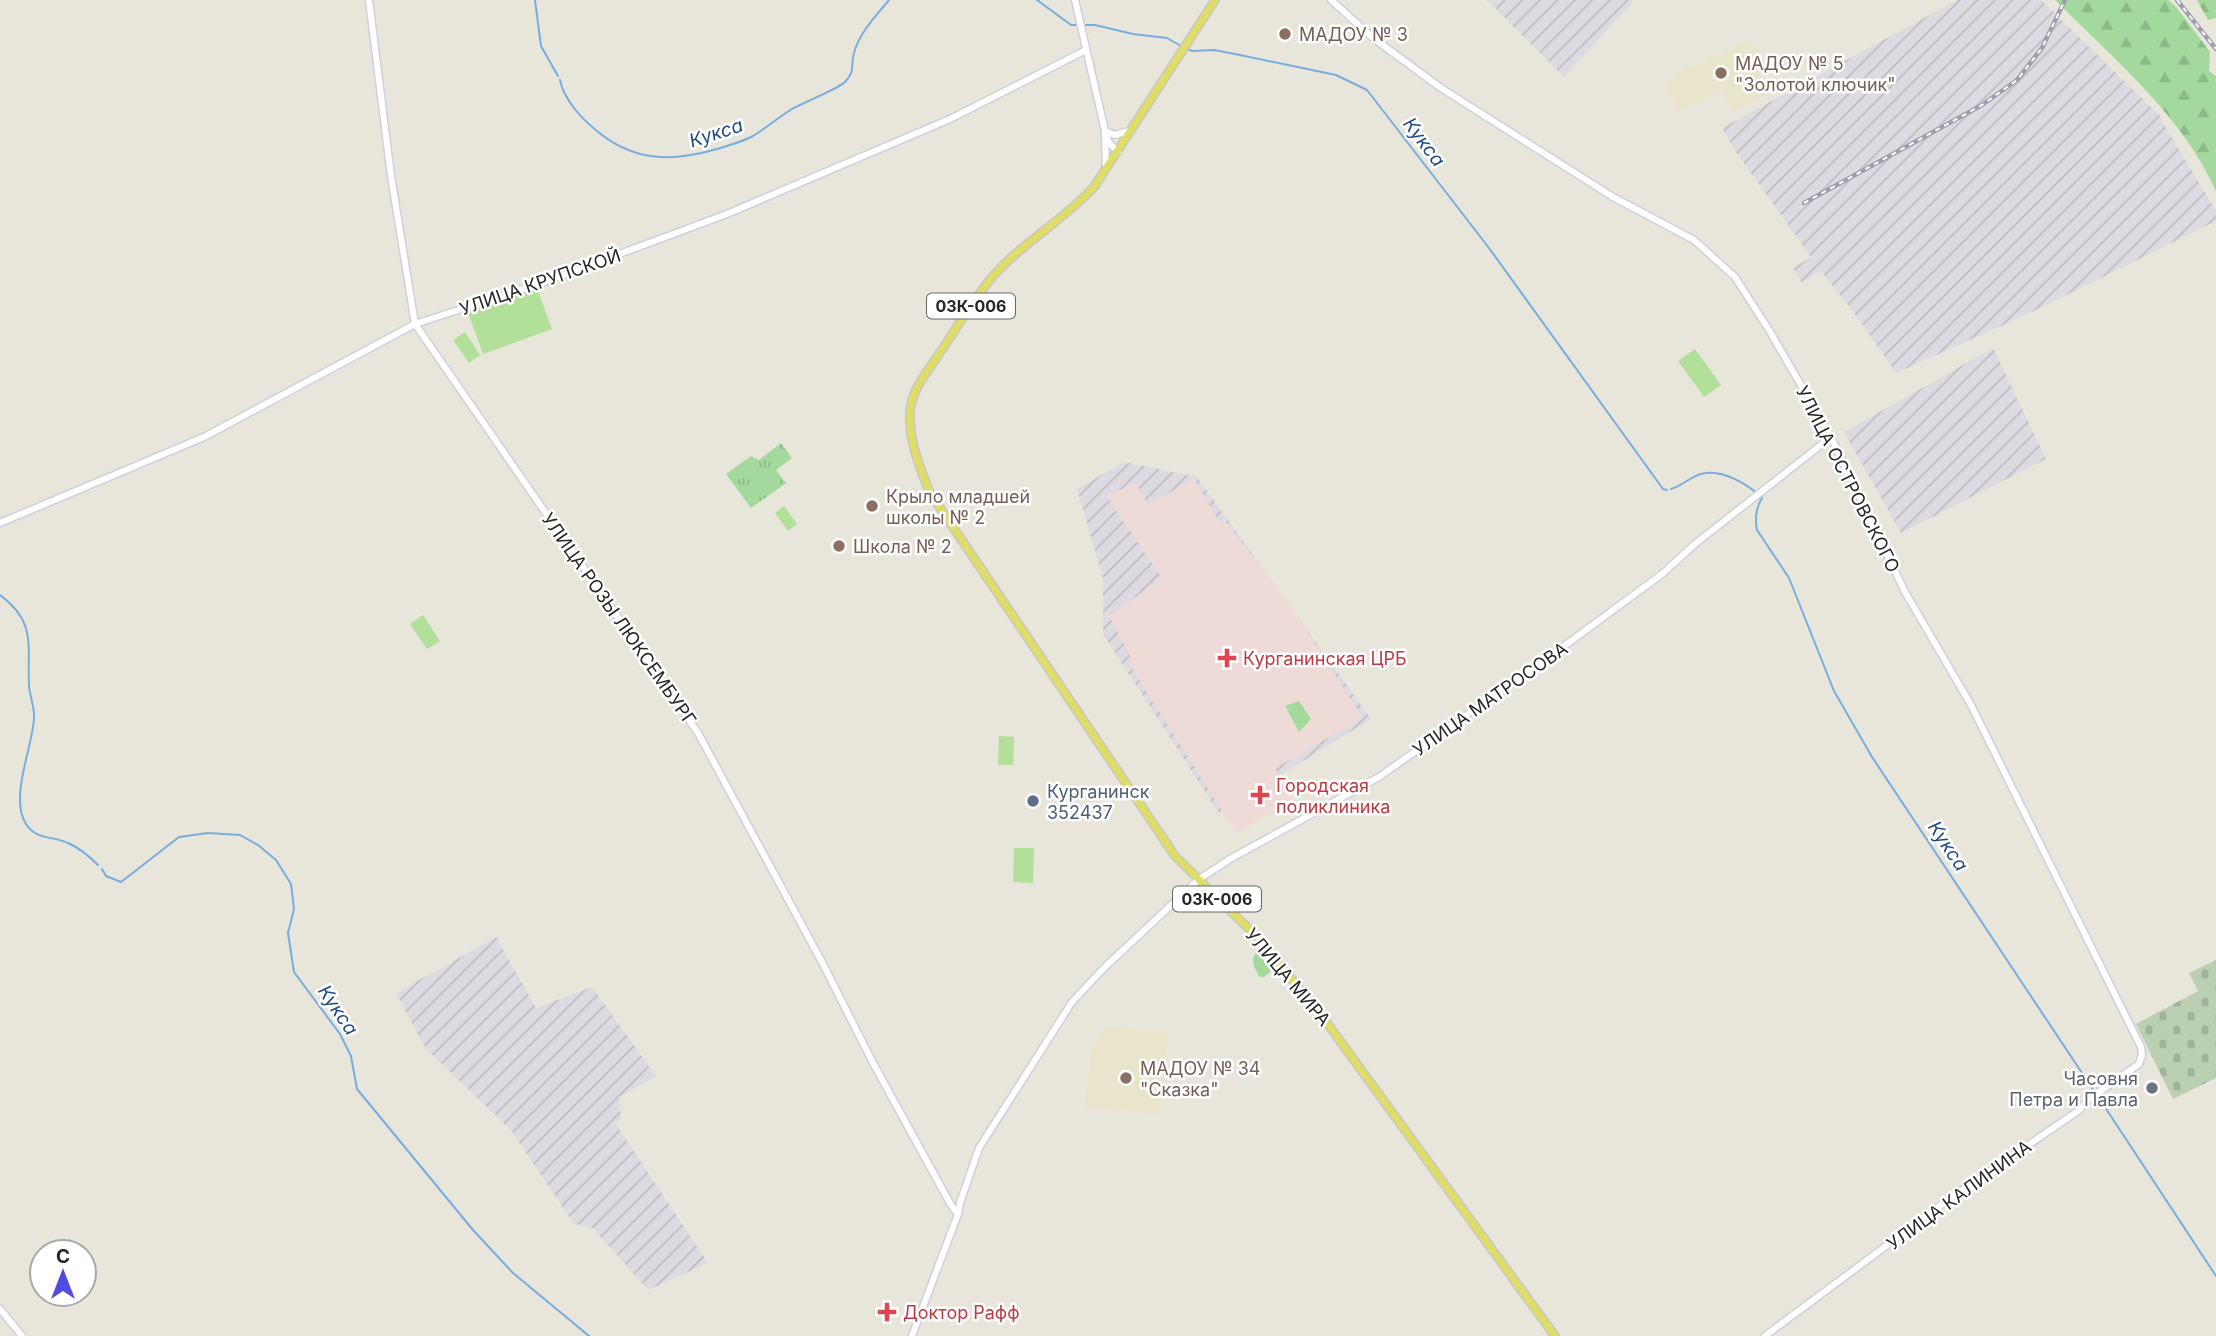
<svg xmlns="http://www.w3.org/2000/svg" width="2216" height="1336" viewBox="0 0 2216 1336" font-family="Inter,sans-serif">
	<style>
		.industrial { fill: url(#industrial-furrows) }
		.education { fill: #e8e5cb }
		.medical { fill: #eedbd7 }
		.grass { fill: url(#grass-tufts) }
		.forest { fill: url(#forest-firs) }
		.cemetery { fill: url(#cemetery-stones) }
		.park { fill: #a3d99c }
		.pitch { fill: #b2df99 }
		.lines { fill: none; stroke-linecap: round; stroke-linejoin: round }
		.stream { stroke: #78addf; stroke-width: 2 }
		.minor-casing { stroke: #d0cfde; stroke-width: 9 }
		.major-casing { stroke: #c7c7c7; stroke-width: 10 }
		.minor { stroke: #fff; stroke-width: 6 }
		.major { stroke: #dfdd68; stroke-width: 7 }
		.rail-casing { stroke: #9f9eaf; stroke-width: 4.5 }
		.rail { stroke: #fff; stroke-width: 2; stroke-dasharray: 5; stroke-linecap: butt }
		.education-dot { fill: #8d6e63; stroke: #fff; stroke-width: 2.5 }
		.health-dot { fill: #e0444e; stroke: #fff; stroke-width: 2.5 }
		.service-dot { fill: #5c6f8a; stroke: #fff; stroke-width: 2.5 }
		.worship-dot { fill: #6b7280; stroke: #fff; stroke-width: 2.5 }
		.labels { text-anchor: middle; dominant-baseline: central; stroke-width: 5; stroke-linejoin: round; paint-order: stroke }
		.shield { fill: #fff; stroke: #686868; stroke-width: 2 }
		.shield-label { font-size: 16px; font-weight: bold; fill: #272727 }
		.education-label { font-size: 18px; fill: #785e54; stroke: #fff; text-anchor: start }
		.street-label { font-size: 18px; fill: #272727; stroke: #fff }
		.health-label { font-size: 18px; fill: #be3a42; stroke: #fff; text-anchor: start }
		.service-label { font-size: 18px; fill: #4e5e75; stroke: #fff; text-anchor: start }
		.worship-label { font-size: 18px; fill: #5b616d; stroke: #fff; text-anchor: end }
		.water-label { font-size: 19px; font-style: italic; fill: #1c4a85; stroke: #fff }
	</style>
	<defs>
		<pattern id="industrial-furrows" width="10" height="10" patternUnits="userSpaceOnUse" patternTransform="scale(1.75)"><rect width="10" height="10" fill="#dddae1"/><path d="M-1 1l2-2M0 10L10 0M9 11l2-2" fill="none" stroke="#bebbc1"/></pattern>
		<pattern id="grass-tufts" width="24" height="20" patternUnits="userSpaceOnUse" patternTransform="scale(1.75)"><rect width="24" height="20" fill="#a3d99c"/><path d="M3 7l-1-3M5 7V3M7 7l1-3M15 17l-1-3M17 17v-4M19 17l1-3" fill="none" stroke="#8cba86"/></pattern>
		<pattern id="forest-firs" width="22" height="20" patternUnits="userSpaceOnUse" patternTransform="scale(1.75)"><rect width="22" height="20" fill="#a3d99c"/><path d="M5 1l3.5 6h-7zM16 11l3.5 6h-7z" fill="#8cba86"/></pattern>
		<pattern id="cemetery-stones" width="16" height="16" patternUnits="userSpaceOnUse" patternTransform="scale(1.75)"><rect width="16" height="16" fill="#bbd0b3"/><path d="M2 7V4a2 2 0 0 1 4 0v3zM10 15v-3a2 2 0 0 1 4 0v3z" fill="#a1b39a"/></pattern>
	</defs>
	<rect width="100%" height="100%" fill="#e8e5da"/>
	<g class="industrial">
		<polygon points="1487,0 1631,0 1633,2 1564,77"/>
		<polygon points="1957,0 2041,0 2161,117 2163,123 2216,211 2216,221 2036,310 1896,373 1858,318 1821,271 1802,283 1793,268 1811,257 1736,152 1722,128"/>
		<polygon points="1993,348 2046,459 1901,533 1844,432"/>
		<polygon points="1124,462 1197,477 1371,719 1219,813 1103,634 1103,578 1077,489"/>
		<polygon points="496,937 536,1008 592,987 656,1076 619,1097 621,1119 615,1123 708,1263 648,1290 593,1228 574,1224 510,1129 426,1049 396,993"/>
	</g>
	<g class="education">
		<polygon points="1747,39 1757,49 1768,70 1758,76 1768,94 1734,111 1720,90 1680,111 1664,86 1686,67 1702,64"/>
		<polygon points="1107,1029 1169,1033 1159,1114 1085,1107 1092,1049"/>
	</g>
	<polygon class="medical" points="1194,479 1220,523 1225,521 1282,593 1363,718 1275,768 1292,801 1236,833 1128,662 1130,656 1109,616 1162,578 1106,496 1135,483 1148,504"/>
	<g class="grass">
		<polygon points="781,443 792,458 776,470 786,483 751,508 726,474 751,456 759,460"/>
		<path d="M1257 952 1271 971 1264 977H1260C1255 970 1249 959 1257 952Z"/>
	</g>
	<g class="forest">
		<path d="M2055 0H2168L2177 8 2210 52 2209 71 2216 76V191C2182 115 2113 58 2055 0Z"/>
		<polygon points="2197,0 2216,0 2216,18 2208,20"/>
	</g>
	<polygon class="cemetery" points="2216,960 2216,1078 2173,1099 2136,1024 2198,991 2189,973"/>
	<polygon class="park" points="1299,701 1311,719 1299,732 1285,706"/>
	<g class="pitch">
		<polygon points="537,288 552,329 483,354 467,310"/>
		<polygon points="465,332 480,355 469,363 453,340"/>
		<polygon points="1695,349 1721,385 1704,397 1678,361"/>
		<polygon points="784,506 797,524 788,531 775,513"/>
		<polygon points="423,615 440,641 427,649 410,624"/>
		<polygon points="999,736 1014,737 1013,765 998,765"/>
		<polygon points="1014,848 1034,848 1033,883 1013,882"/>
	</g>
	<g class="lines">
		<g class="stream">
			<polyline points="535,0 541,46 558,76"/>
			<polyline points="1037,0 1071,25 1095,25 1133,34 1167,38 1181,46"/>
			<polyline points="1186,48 1192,51 1214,50 1235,54 1336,75 1367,90 1489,248 1663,489 1667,490"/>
			<path d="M560 80C564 100 582 119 597 131 634 162 672 162 717 149 729 145 742 142 753 136 766 128 779 117 792 109 804 102 838 89 845 82 856 70 850 66 854 53 859 33 876 16 889 0"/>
			<path d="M1671 489C1682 486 1690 477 1701 474 1722 468 1749 485 1762 498 1756 507 1755 520 1757 530L1789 578 1834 691 1872 757 2094 1091"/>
			<path d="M0 595C37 622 27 646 29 686 30 697 35 708 34 718 33 746 9 798 26 824 36 840 53 836 68 843 80 848 89 856 98 865"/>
			<polyline points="102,869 106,876 121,882 179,837 208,833 240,835 258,845 276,860 291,884 294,909 288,933 294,972 340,1034 351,1056 357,1089 473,1230 513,1273 589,1336"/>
			<polyline points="2097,1095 2216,1276"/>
		</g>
		<g class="minor-casing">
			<g id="minor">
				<polyline points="369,0 391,176 415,324 698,733 823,964 873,1063 951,1205 958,1214"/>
				<polyline points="1075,0 1105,131 1109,143 1118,152"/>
				<polyline points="1331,0 1373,38 1441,88 1613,197 1694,240 1735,277 1769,330 1831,437 1905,592 1971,705 2141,1047 2142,1055 2139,1064 2089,1099 2078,1111 1945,1202 1765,1336"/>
				<polyline points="1106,169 1105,131 1115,135 1129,131"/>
				<polyline points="0,523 204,437 415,324 536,285 727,214 950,119 1086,50"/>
				<polyline points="0,1309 22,1336"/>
				<polyline points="912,1336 958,1214 960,1203 979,1148 1072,1002 1104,968 1198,880 1230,859 1379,777 1567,644 1662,574 1695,544 1831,437"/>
			</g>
		</g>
		<g class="major-casing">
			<path id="major" d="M1215 0 1094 187C1064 220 1023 242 994 275 973 299 957 328 939 354 928 371 912 389 910 411 908 439 920 468 930 493L1175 856 1252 932 1319 1012 1555 1336"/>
		</g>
		<use href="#minor" class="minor"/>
		<use href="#major" class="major"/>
		<g class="rail-casing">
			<g id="rail">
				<polyline points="2177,0 2216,49"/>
				<polyline points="1804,203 1982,105 2017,80 2042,48 2065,0"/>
			</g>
		</g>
		<use href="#rail" class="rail"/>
	</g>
	<g class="education-dot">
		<circle cx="1285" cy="34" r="7"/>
		<circle cx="1721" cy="73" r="7"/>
		<circle cx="872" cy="506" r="7"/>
		<circle cx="839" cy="546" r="7"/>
		<circle cx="1126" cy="1078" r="7"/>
	</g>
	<g class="health-dot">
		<path d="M1223.5 647.5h7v7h7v7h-7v7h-7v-7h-7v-7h7z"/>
		<path d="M1256.5 784.5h7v7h7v7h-7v7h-7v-7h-7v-7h7z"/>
		<path d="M883.5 1301.5h7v7h7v7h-7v7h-7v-7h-7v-7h7z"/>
	</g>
	<circle class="service-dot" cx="1033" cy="801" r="7"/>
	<circle class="worship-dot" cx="2152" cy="1088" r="7"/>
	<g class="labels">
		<g class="shield">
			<rect x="927" y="293.5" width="88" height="25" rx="5"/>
			<rect x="1173" y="886.5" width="88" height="25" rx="5"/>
		</g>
		<g class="shield-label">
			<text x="971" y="306">03К-006</text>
			<text x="1217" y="899">03К-006</text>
		</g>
		<g class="education-label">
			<text x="1299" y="34">МАДОУ № 3</text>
			<text x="1735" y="63">МАДОУ № 5<tspan x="1735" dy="21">"Золотой ключик"</tspan></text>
			<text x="886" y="496">Крыло младшей<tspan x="886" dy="21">школы № 2</tspan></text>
			<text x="853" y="546">Школа № 2</text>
			<text x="1140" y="1068">МАДОУ № 34<tspan x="1140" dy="21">"Сказка"</tspan></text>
		</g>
		<g class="street-label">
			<text transform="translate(540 282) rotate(-19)">УЛИЦА КРУПСКОЙ</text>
			<text transform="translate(1848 479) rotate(63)">УЛИЦА ОСТРОВСКОГО</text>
			<text transform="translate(619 619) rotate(55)">УЛИЦА РОЗЫ ЛЮКСЕМБУРГ</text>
			<text transform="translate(1490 699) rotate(-35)">УЛИЦА МАТРОСОВА</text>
			<text transform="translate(1288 977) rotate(50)">УЛИЦА МИРА</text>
			<text transform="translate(1959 1195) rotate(-36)">УЛИЦА КАЛИНИНА</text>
		</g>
		<g class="health-label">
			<text x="1243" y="658">Курганинская ЦРБ</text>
			<text x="1276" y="785">Городская<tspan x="1276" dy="21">поликлиника</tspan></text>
			<text x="903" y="1312">Доктор Рафф</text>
		</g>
		<g class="service-label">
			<text x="1047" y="791">Курганинск<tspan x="1047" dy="21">352437</tspan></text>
		</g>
		<g class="worship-label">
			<text x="2138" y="1078">Часовня<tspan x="2138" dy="21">Петра и Павла</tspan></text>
		</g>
		<g class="water-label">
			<text transform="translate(716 133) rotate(-18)">Кукса</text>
			<text transform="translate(1424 142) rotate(53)">Кукса</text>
			<text transform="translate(1948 846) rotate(56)">Кукса</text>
			<text transform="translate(338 1010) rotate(56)">Кукса</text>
		</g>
	</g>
	<g transform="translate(63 1273)"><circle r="33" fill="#ffffff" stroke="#a9a9a9" stroke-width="2"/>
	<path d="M0-5L12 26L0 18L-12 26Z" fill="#514be3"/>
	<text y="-10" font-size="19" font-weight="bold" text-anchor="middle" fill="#272727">С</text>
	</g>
</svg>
